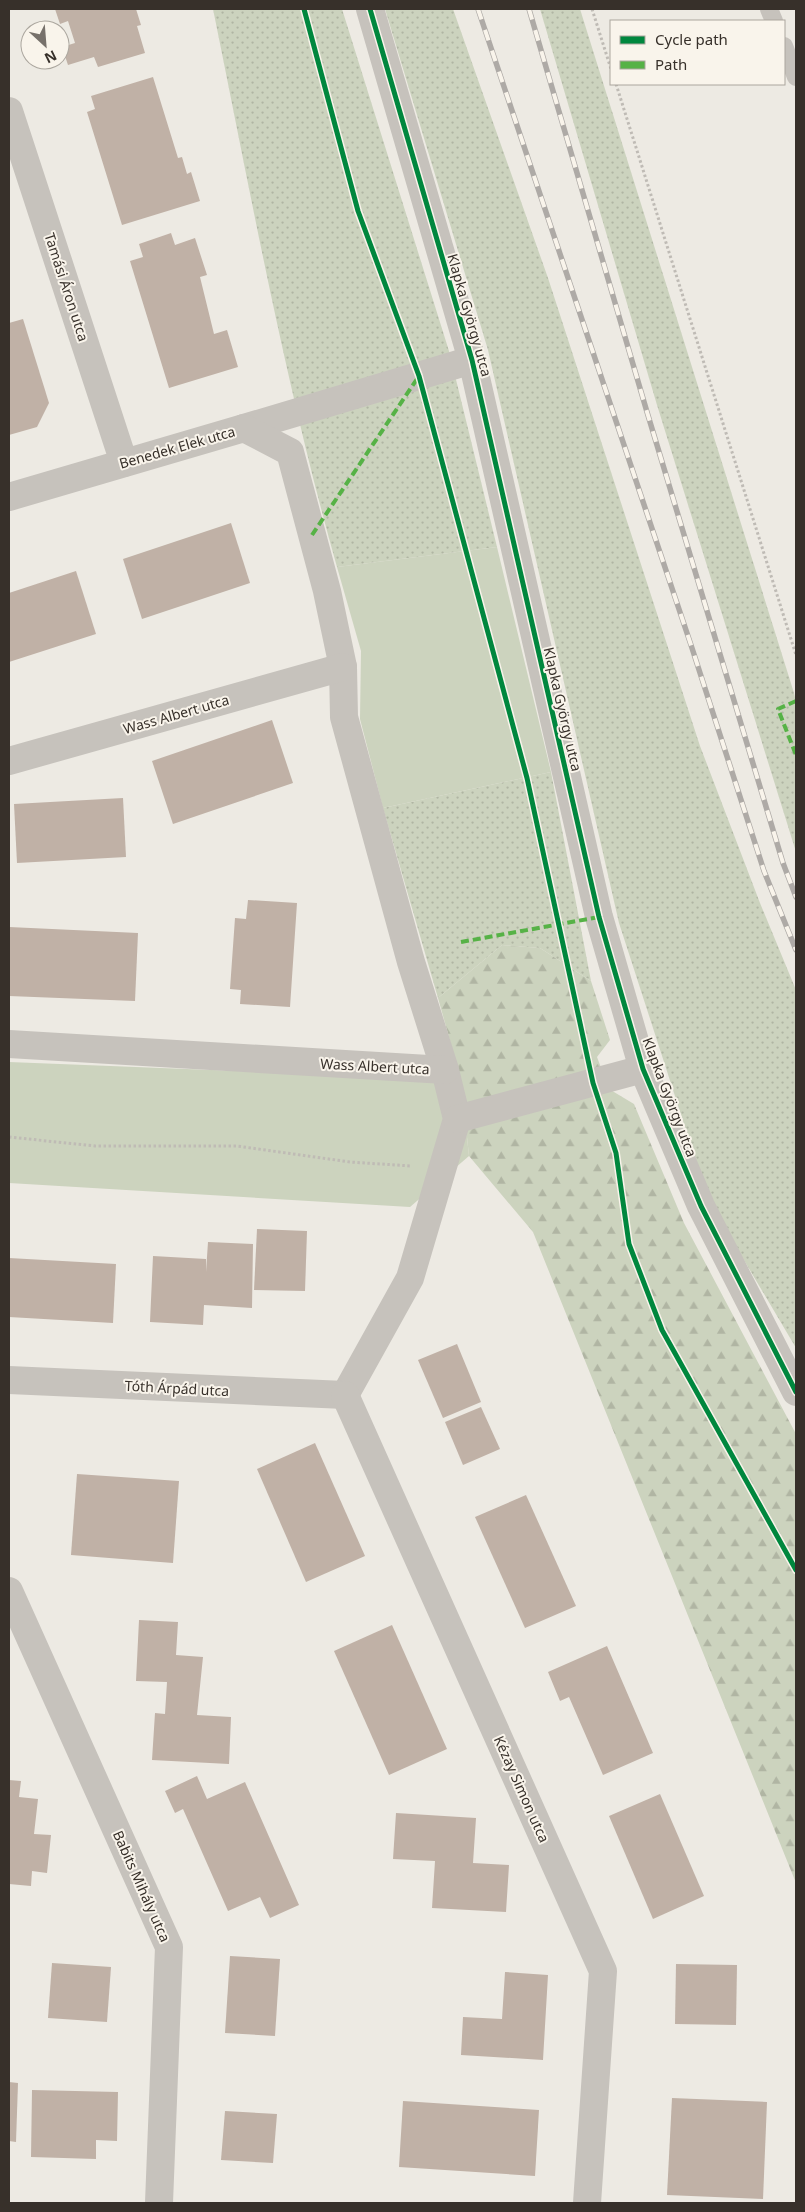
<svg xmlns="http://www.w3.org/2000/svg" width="805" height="2212" viewBox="0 0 805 2212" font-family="'Noto Sans',sans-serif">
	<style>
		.grass { fill: url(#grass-dots) }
		.forest { fill: url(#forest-firs) }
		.green { fill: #ccd3be }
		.building { fill: #c0b1a6 }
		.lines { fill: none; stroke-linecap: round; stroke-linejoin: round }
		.path { stroke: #bfbbb5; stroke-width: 3; stroke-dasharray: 2.5 2.5; stroke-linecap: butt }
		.lane { stroke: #c6c2bc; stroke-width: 18 }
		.street { stroke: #c6c2bc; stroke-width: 28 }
		.rail-casing { stroke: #aeaaa6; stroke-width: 5.5 }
		.rail { stroke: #f9f4eb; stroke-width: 4; stroke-dasharray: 11; stroke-linecap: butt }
		.quiet { stroke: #56b246; stroke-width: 4; stroke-dasharray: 8 4; stroke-linecap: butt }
		.cycleway-casing { stroke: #f9f4eb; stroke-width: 8 }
		.cycleway { stroke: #00873e; stroke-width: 5 }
		.labels { text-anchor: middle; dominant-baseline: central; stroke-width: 4; stroke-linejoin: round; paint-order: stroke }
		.street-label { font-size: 14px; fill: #37302a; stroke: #f9f4eb }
	</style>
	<defs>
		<pattern id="grass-dots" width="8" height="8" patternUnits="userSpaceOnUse" patternTransform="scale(1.25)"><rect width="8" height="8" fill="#ccd3be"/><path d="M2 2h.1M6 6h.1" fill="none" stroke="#b0b5a3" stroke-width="1.8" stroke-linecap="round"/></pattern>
		<pattern id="forest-firs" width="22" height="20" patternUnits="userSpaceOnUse" patternTransform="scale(1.25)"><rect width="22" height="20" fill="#ccd3be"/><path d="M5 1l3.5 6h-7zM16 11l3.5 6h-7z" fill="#b0b5a3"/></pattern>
	</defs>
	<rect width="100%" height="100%" fill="#edeae3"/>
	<g class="grass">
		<path d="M213 9H342L449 351 497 547 337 567C285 383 251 196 213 9Z"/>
		<polygon points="385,9 453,9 548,278 700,746 760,903 796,990 796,1348 709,1201 619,923 488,350"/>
		<polygon points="540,9 580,9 794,693 796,702 796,852 657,405"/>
		<polygon points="551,772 591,981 540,948 502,945 438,998 383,808"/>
	</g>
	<polygon class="forest" points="502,945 540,948 591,981 610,1040 597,1057 609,1089 634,1104 684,1223 796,1434 796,1883 533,1232 469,1156 461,1080 438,998"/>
	<g class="green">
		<polygon points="497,547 551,772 383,808 360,719 361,651 337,567"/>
		<polygon points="9,1062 461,1080 469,1156 410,1207 9,1183"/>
	</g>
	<g class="building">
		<polygon points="55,9 136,9 141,25 137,26 145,53 98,67 94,57 68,65 62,47 75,43 68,21 60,24"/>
		<polygon points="153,77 178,158 182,157 187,174 191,172 200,201 122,225 87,112 95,109 91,96"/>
		<polygon points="171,233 175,245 195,238 207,275 200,277 214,334 227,330 238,367 169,388 130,261 143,257 139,244"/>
		<polygon points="23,319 49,403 37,427 9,435 9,323"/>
		<polygon points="231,523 250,583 142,619 123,559"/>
		<polygon points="76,571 96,634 9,662 9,593"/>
		<polygon points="272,720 293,783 173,824 152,761"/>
		<polygon points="123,798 126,857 17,863 14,804"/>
		<polygon points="248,900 297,903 290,1007 240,1004 241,990 230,989 235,918 246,919"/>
		<polygon points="9,927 138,933 135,1001 9,996"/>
		<polygon points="257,1229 307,1231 305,1291 254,1290"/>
		<polygon points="208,1242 253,1244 252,1308 204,1305 203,1325 150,1322 153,1256 206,1259 206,1272"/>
		<polygon points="9,1258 116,1264 113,1323 9,1317"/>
		<polygon points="457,1344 481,1402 443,1418 418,1360"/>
		<polygon points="481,1407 500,1449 463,1465 445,1422"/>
		<polygon points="315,1443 365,1556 306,1582 257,1469"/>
		<polygon points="77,1474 179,1481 173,1563 71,1555"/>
		<polygon points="526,1495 576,1606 525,1628 475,1517"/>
		<polygon points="139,1620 178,1622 176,1655 203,1657 197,1715 231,1717 229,1764 152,1760 155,1713 165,1714 167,1682 136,1681"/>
		<polygon points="392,1625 447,1749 389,1775 334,1651"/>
		<polygon points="607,1646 653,1753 603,1775 569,1697 560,1701 548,1672"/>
		<polygon points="197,1776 207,1799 245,1782 299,1905 270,1918 260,1897 228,1911 183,1809 175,1813 165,1791"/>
		<polygon points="9,1780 21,1781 19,1797 38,1799 34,1834 51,1835 47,1873 32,1871 31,1886 9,1884"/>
		<polygon points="660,1794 704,1896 653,1919 609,1816"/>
		<polygon points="396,1813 476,1818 473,1863 509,1865 506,1912 432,1908 435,1861 393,1859"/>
		<polygon points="230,1956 280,1959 275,2036 225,2033"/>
		<polygon points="52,1963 111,1967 107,2022 48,2018"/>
		<polygon points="676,1964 737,1965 736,2025 675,2024"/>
		<polygon points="505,1972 548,1975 543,2060 461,2055 463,2017 502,2019"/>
		<polygon points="9,2082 18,2083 16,2142 9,2141"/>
		<polygon points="32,2090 118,2092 117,2141 96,2140 96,2159 31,2157"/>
		<polygon points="672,2098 767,2102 763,2199 667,2195"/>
		<polygon points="403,2101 539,2110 535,2176 399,2167"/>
		<polygon points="225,2111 277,2114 273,2163 221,2160"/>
	</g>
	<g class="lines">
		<g class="path">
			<polyline points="592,9 611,69"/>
			<polyline points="616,84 796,655"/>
			<polyline points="9,1137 95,1146 237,1146 350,1162 411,1166"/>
		</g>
		<g class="lane">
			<polyline points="769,9 774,21"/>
			<polyline points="784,46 796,77"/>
		</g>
		<g class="street">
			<polyline points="370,9 472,360 599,917 643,1069 701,1206 796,1392"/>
			<polyline points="9,111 124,463"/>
			<polyline points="244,428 472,360"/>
			<polyline points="9,497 244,428 290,452 327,591 343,667 344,717 411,962 445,1070 457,1119 410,1278 345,1395"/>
			<polyline points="9,761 343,667"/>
			<polyline points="9,1044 445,1070"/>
			<polyline points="457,1119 643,1069"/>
			<polyline points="9,1380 345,1395"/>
			<polyline points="345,1395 603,1971 587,2203"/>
			<polyline points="9,1591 169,1947 159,2203"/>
		</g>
		<g class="rail-casing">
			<g id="rail">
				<polyline points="478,9 691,645 764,871 796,950"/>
				<polyline points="529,9 647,412 783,863 796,897"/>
			</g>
		</g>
		<use href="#rail" class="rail"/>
		<g class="quiet">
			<polyline points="312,535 419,376"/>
			<polyline points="796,701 778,709 796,755"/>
			<polyline points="461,942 599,917"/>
		</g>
		<g class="cycleway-casing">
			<g id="cycleway">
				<polyline points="304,9 358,211 419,376 527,778 593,1083 616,1153 629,1244 662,1330 796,1570"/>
				<polyline points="370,9 472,360 599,917 643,1069 701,1206 796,1392"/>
			</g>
		</g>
		<use href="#cycleway" class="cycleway"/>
	</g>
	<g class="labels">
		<g class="street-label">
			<text transform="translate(67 287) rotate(72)">Tamási Áron utca</text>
			<text transform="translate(470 315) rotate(74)">Klapka György utca</text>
			<text transform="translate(177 447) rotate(-16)">Benedek Elek utca</text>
			<text transform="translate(563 709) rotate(77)">Klapka György utca</text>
			<text transform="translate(176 714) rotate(-16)">Wass Albert utca</text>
			<text transform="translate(375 1066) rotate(3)">Wass Albert utca</text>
			<text transform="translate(670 1097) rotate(69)">Klapka György utca</text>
			<text transform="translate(177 1388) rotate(3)">Tóth Árpád utca</text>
			<text transform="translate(522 1789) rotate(66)">Kézay Simon utca</text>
			<text transform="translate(142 1886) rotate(66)">Babits Mihály utca</text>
		</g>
	</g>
	<rect width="805" height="2212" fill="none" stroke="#37302a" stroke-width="20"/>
	<rect x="610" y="20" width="175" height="65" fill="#f9f4eb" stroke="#aba69e"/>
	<rect x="620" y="36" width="25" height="8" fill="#00873e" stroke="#aba69e"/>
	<text x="655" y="45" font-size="15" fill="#37302a">Cycle path</text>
	<rect x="620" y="61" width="25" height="8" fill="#56b246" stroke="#aba69e"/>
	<text x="655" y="70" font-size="15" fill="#37302a">Path</text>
	<g transform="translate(45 45) rotate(154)"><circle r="24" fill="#f9f4eb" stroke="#aba69e"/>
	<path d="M0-4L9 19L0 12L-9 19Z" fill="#77716b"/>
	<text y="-8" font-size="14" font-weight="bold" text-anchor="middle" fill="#37302a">N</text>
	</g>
</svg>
